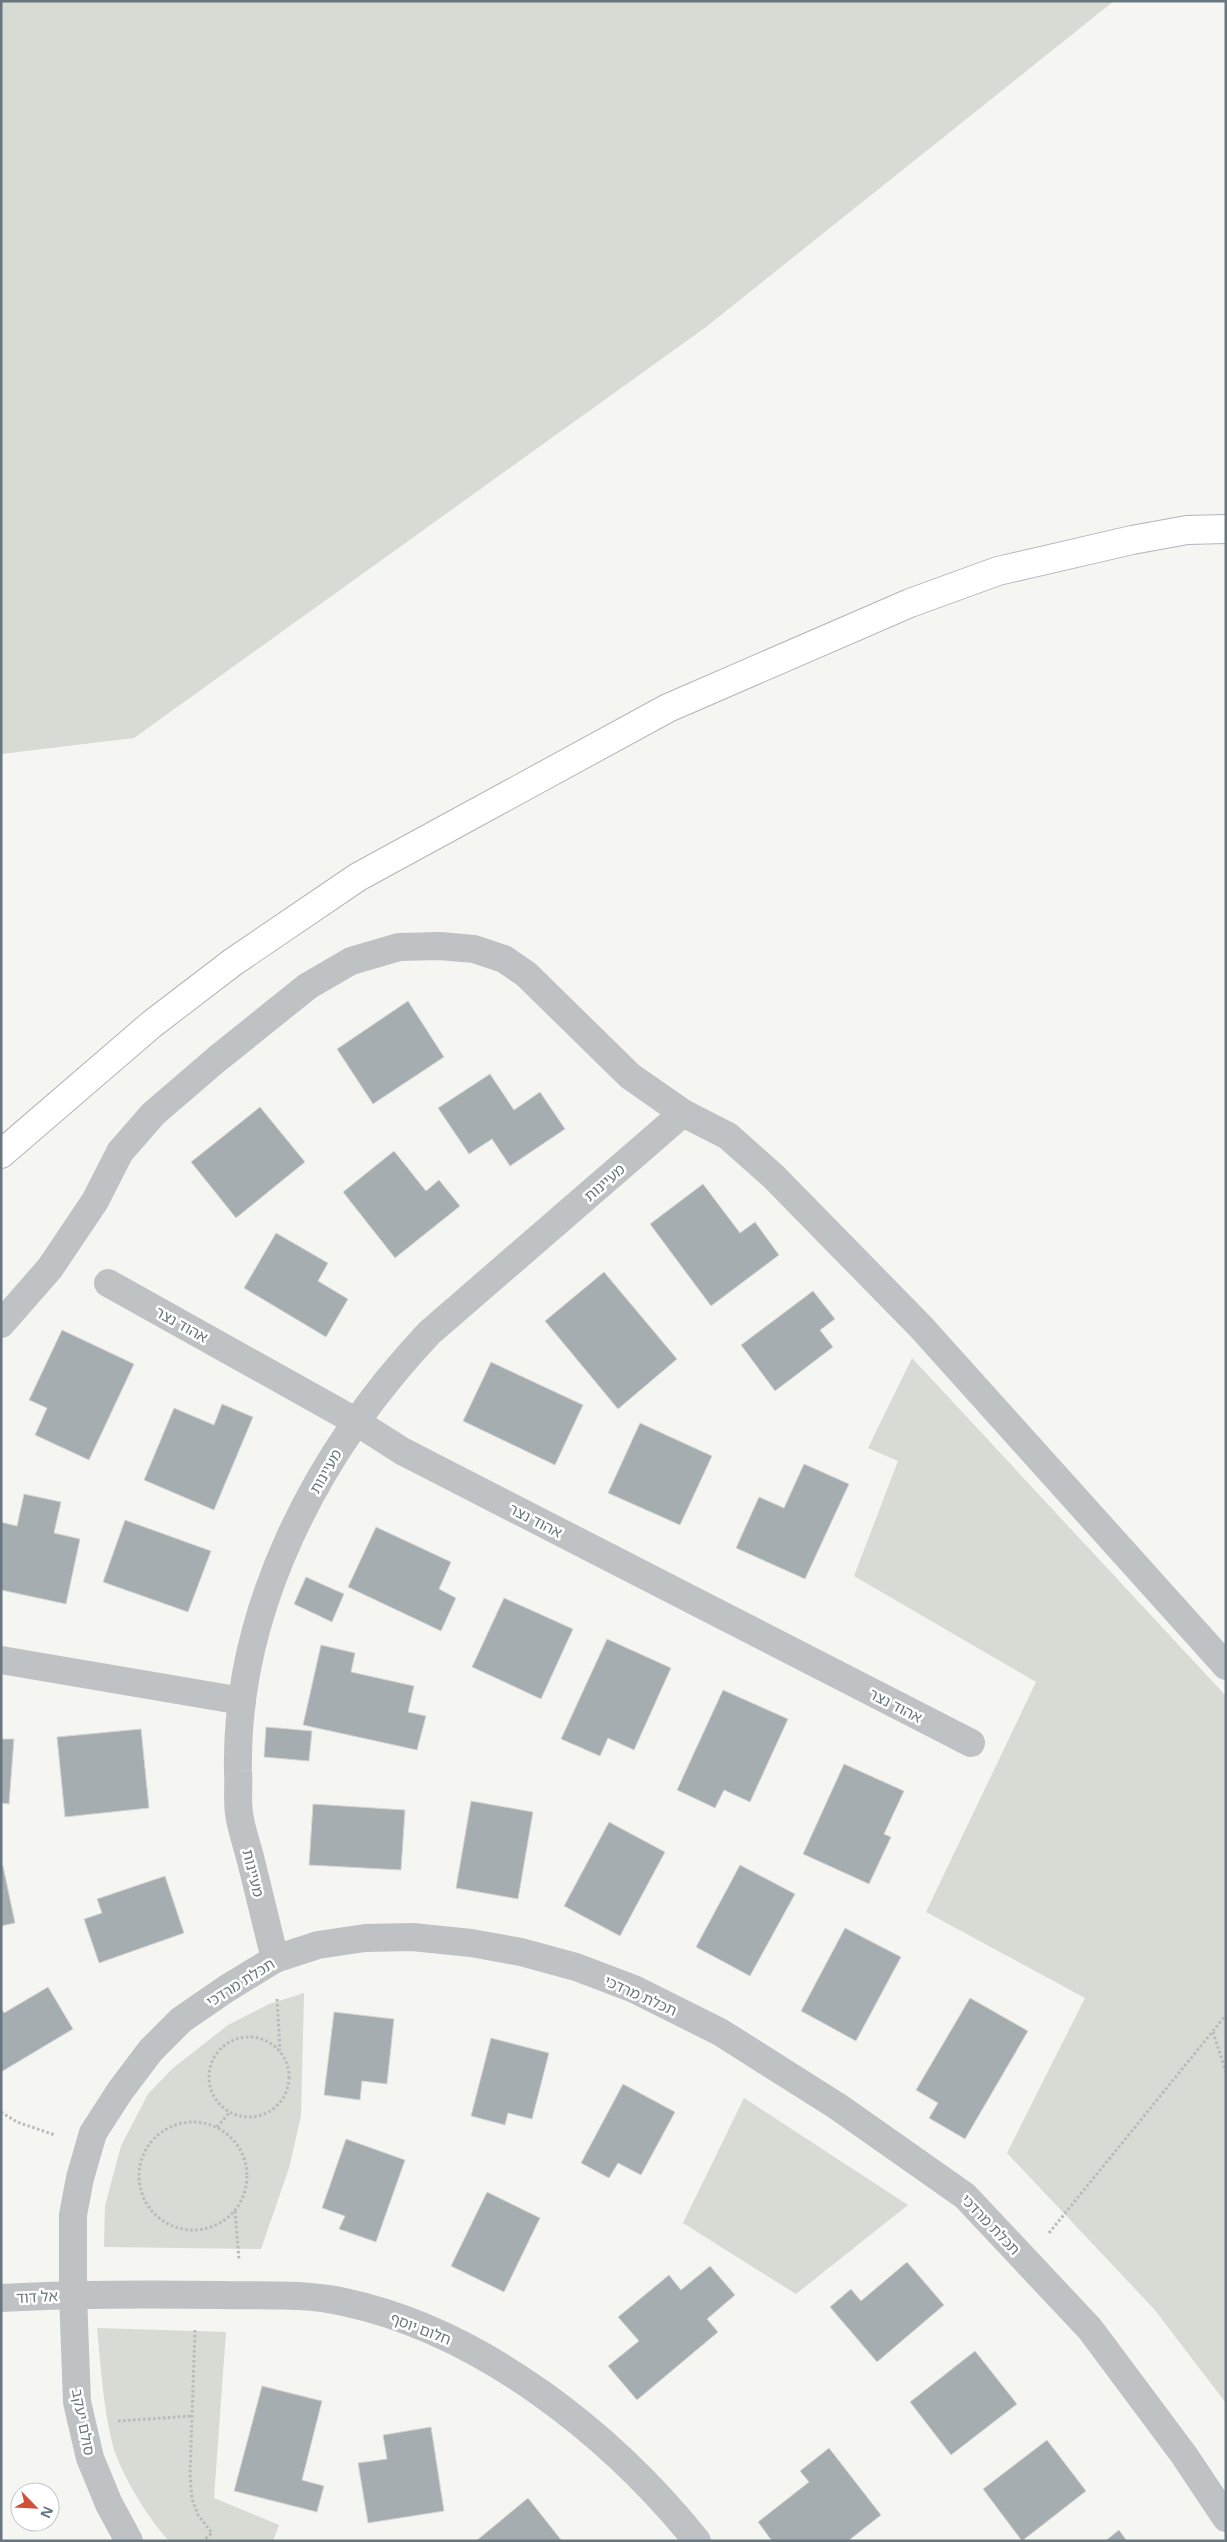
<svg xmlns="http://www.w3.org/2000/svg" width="1227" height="2542" viewBox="0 0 1227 2542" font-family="'Noto Sans','Noto Sans Hebrew',sans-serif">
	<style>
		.green { fill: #d7dbd3 }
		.building { fill: #a6adb1; stroke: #d6d6d4 }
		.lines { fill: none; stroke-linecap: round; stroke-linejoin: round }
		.major-casing { stroke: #b2b6b9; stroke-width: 30 }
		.path { stroke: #b8bbbc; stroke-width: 3; stroke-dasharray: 2.5 2.5; stroke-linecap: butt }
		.minor { stroke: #bec2c5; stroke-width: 28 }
		.major { stroke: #fff; stroke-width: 28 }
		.labels { text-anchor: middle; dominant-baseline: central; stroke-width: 5; stroke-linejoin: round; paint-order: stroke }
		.street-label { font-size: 15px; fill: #67767f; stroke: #fff }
	</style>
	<rect width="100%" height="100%" fill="#f5f5f2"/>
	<g class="green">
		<polygon points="1,1 1114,1 706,327 134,738 1,754"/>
		<polygon points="912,1358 1226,1696 1226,2403 1154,2309 1007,2153 1085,1998 926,1912 1036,1682 854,1576 898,1461 868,1448"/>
		<polygon points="304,1993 301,2116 289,2168 261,2249 104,2247 105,2206 121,2146 148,2094 172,2069 228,2025 269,2004"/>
		<polygon points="744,2098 908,2205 796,2294 683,2223"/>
		<path d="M97 2328 226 2332 214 2498 279 2525 273 2541H169C148 2518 122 2476 113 2446 103 2408 101 2367 97 2328Z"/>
	</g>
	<g class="building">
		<polygon points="408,1001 444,1057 373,1104 337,1049"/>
		<polygon points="490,1074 514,1110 540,1092 565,1129 510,1166 492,1139 469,1154 438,1108"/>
		<polygon points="260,1107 305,1162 236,1218 191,1162"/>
		<polygon points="394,1151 426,1191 439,1180 460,1206 395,1258 343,1192"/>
		<polygon points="703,1184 740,1233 755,1222 779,1255 711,1306 650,1224"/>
		<polygon points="276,1233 328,1263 318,1281 348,1299 326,1337 244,1288"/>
		<polygon points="604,1272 677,1359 618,1409 545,1321"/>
		<polygon points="813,1291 835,1319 820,1330 833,1347 775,1391 741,1345"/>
		<polygon points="62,1330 134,1364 89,1460 35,1435 47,1408 29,1400"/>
		<polygon points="491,1362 583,1405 555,1465 463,1421"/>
		<polygon points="222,1404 253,1417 214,1510 144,1480 174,1408 214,1425"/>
		<polygon points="640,1423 712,1456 680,1525 608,1493"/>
		<polygon points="804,1464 849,1484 805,1579 736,1548 759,1497 784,1508"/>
		<polygon points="24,1494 61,1502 54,1533 80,1539 66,1604 1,1590 1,1522 17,1526"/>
		<polygon points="125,1520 211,1551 188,1612 103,1582"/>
		<polygon points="376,1527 451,1562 439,1589 456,1598 441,1631 348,1587"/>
		<polygon points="306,1577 344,1594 332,1622 294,1604"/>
		<polygon points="504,1598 573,1629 541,1699 472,1667"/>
		<polygon points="607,1639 671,1668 634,1750 608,1738 600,1756 561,1739"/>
		<polygon points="321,1645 355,1653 351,1672 414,1686 408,1712 426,1716 417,1750 303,1725"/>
		<polygon points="723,1690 788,1719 750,1802 724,1790 715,1808 677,1790"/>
		<polygon points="266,1727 312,1731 309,1761 264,1757"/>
		<polygon points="141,1729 149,1808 65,1817 57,1737"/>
		<polygon points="1,1739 14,1739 9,1804 1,1803"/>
		<polygon points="844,1764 904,1791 884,1834 891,1837 869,1884 803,1854"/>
		<polygon points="471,1801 533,1812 518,1899 456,1888"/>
		<polygon points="313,1804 405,1810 401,1870 309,1865"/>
		<polygon points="609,1822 665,1852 620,1936 564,1906"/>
		<polygon points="740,1865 795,1894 750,1976 696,1947"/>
		<polygon points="3,1866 15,1923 1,1926 1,1867"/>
		<polygon points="165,1876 184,1933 99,1963 84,1919 102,1913 97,1899"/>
		<polygon points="845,1928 901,1957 856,2041 801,2011"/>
		<polygon points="48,1987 73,2029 1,2072 1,2008 4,2013"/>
		<polygon points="970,1998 1028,2031 965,2139 929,2118 938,2103 916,2090"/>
		<polygon points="334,2012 394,2019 387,2084 362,2081 360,2100 324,2095"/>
		<polygon points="491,2038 549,2053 532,2119 508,2113 505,2125 471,2116"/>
		<polygon points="623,2084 675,2112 641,2175 618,2163 609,2178 581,2163"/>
		<polygon points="346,2139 405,2160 376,2242 339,2229 345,2216 322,2208"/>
		<polygon points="487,2192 540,2218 504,2292 451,2266"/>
		<polygon points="907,2262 944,2305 877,2362 830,2307 851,2289 861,2301"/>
		<polygon points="710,2266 735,2295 707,2319 718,2332 637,2400 608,2366 639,2341 618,2317 669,2275 681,2290"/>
		<polygon points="975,2351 1017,2404 951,2455 910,2402"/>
		<polygon points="262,2386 322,2401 302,2480 324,2486 317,2512 234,2491"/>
		<polygon points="431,2427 444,2511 368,2523 358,2463 387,2459 383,2435"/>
		<polygon points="1047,2440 1086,2491 1022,2541 983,2489"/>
		<polygon points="829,2448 881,2515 848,2541 772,2541 758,2522 809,2482 800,2471"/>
		<polygon points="528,2498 562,2541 476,2541"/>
		<polygon points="1119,2530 1127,2541 1105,2541"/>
	</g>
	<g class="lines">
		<g class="major-casing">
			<polyline id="major" points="1,1154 152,1024 233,962 358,877 668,708 910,603 998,571 1132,540 1187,530 1226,529"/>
		</g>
		<g class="path">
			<polyline points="277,1999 280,2050"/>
			<polyline points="1213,2032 1226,2072"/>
			<circle cx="249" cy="2077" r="40"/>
			<polyline points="1,2112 17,2122 55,2135"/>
			<circle cx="193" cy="2176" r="54"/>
			<polyline points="217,2127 229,2113"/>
			<polyline points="235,2211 239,2260"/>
			<polyline points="1049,2233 1226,2015"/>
			<polyline points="195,2330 190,2474 192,2499 198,2515 212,2533 203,2541"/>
			<polyline points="118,2421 192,2416"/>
		</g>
		<g class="minor">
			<polyline points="108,1283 355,1421 402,1451 971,1743"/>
			<polyline points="1,1324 50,1268 95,1201 120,1152 153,1114 217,1059 308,986 351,961 399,947 440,946 474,949 504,959 526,974 630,1076 683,1113 728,1136 774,1177 921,1327 1226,1666"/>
			<polyline points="1,1660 242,1701"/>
			<path d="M275 1959C267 1926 259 1894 251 1861 247 1845 241 1829 239 1813 237 1800 239 1785 238 1771 235 1607 319 1450 429 1333L683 1113"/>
			<path d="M1 2298C74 2294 147 2294 220 2295 261 2296 304 2293 344 2302 481 2331 611 2434 697 2541"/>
			<polyline points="129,2541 109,2504 90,2458 77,2402 73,2294 73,2215 80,2178 93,2133 120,2091 151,2050 181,2020 226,1989 275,1959 318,1945 365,1938 412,1937 471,1943 521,1952 576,1967 634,1989 720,2032 837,2106 965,2196 1090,2329 1184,2455 1226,2518"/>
		</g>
		<use href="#major" class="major"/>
	</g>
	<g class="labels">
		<g class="street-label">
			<text transform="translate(604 1182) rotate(-41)">מעיינות</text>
			<text transform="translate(182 1324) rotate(29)">אהוד נצר</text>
			<text transform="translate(325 1471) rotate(-60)">מעיינות</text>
			<text transform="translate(536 1520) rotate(27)">אהוד נצר</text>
			<text transform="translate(896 1705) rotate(27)">אהוד נצר</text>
			<text transform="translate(254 1873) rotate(76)">מעיינות</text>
			<text transform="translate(240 1982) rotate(-32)">תכלת מרדכי</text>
			<text transform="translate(641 1995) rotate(24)">תכלת מרדכי</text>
			<text transform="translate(991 2224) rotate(46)">תכלת מרדכי</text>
			<text transform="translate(37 2296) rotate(-3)">אל דוד</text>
			<text transform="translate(421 2328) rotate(21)">חלום יוסף</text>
			<text transform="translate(84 2422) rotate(79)">סולם יעקב</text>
		</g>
	</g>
	<rect width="1227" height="2542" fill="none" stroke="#67767f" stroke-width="5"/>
	<g transform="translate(35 2507) rotate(114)"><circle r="24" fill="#ffffff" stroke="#c2c8cc"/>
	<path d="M0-4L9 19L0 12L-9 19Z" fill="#ce5138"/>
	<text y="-8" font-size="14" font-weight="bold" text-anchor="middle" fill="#67767f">N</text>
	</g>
</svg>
